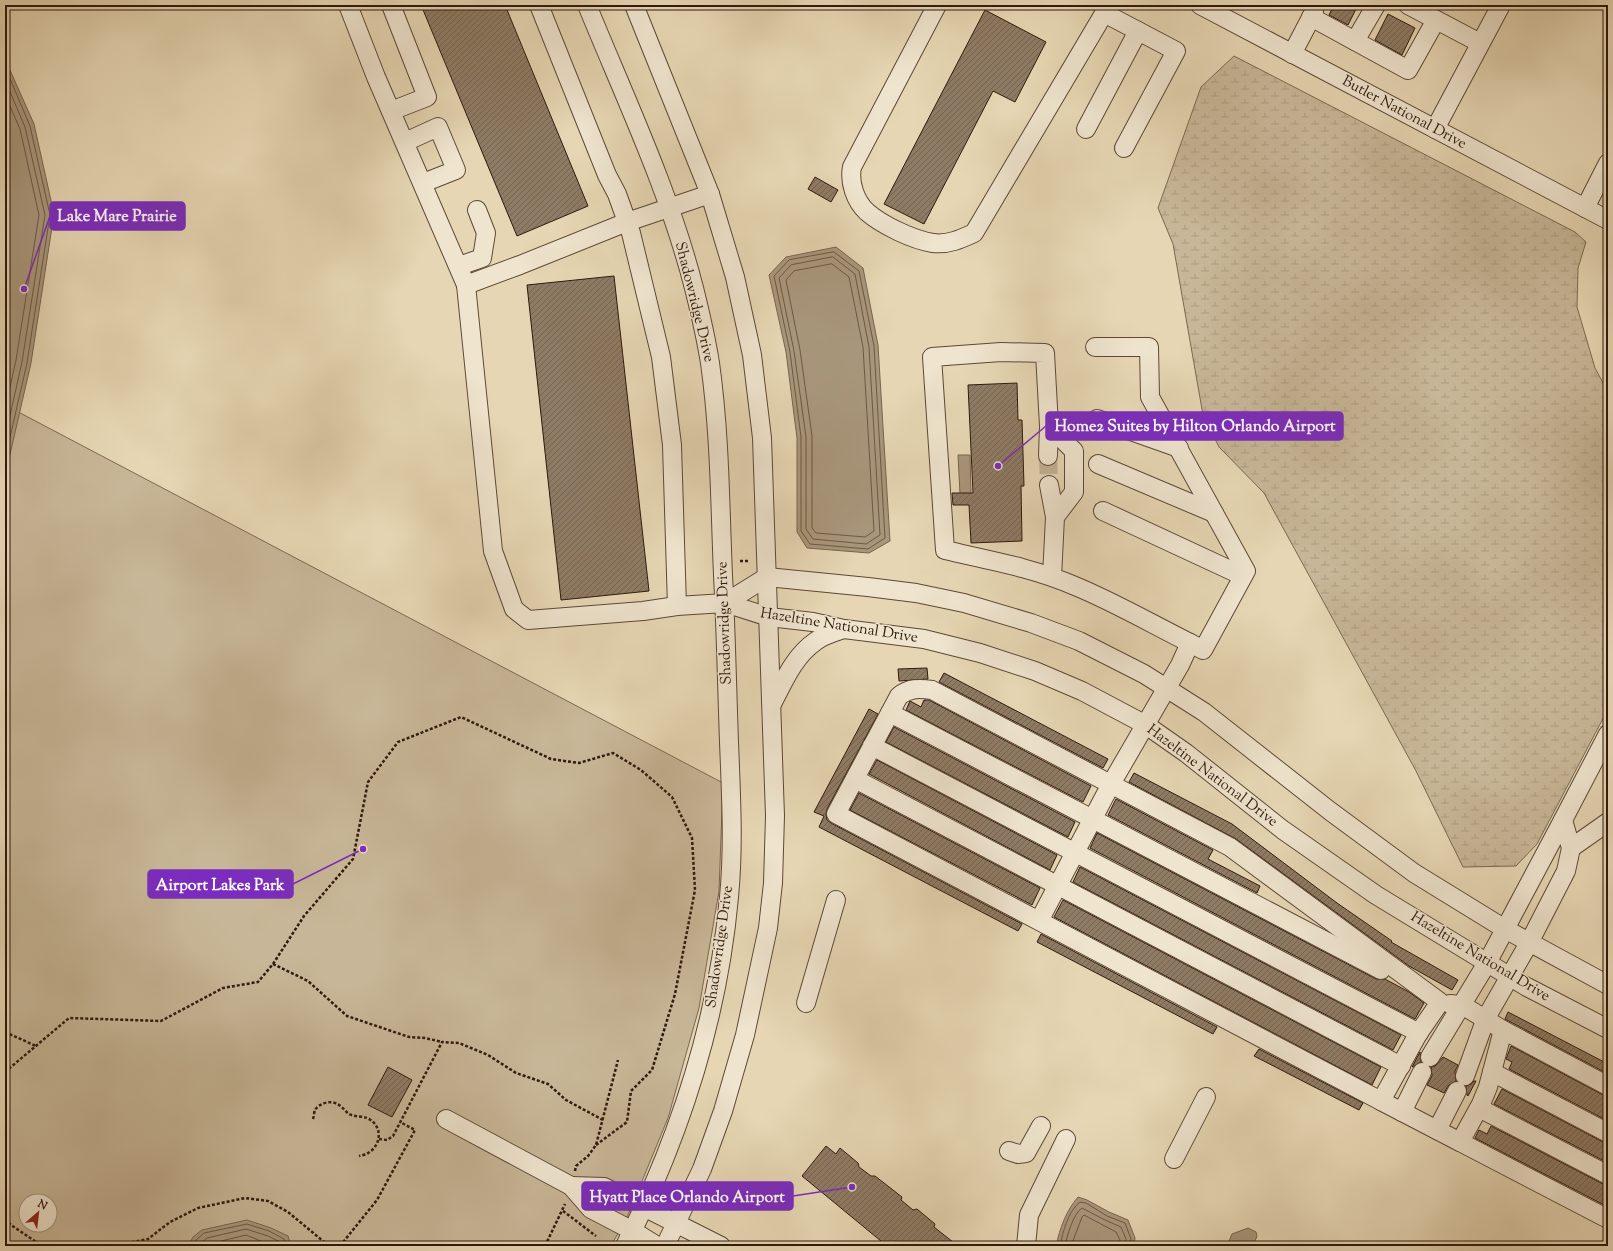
<svg xmlns="http://www.w3.org/2000/svg" width="1613" height="1251" viewBox="0 0 1613 1251" font-family="'Sorts Mill Goudy',serif">
	<style>
		.wetland { fill: url(#wetland-marsh); stroke: #7b6852 }
		.park { fill: #c7b697; stroke: #7b6852; fill-rule: evenodd }
		.water { fill: #a8967b; stroke: #78644f }
		.lines { fill: none; stroke-linecap: round; stroke-linejoin: round }
		.shore { stroke: #6c5844; stroke-width: 1 }
		.building { fill: url(#building-hatch); stroke: #2f190e }
		.minor-tunnel { stroke: #c1b092; stroke-width: 18; stroke-dasharray: 18 9; stroke-linecap: butt }
		.minor-casing { stroke: #5d4837; stroke-width: 20 }
		.path { stroke: #2f190e; stroke-width: 2.5; stroke-dasharray: 3 2; stroke-linecap: butt }
		.minor { stroke: #efe4ce; stroke-width: 18 }
		.labels { text-anchor: middle; dominant-baseline: central; stroke-width: 3; stroke-linejoin: round; paint-order: stroke }
		.street-label { font-size: 15px; fill: #2f190e; stroke: #efe4ce }
		.leader { fill: none; stroke: #7b2cbf; stroke-width: 1.5 }
		.callout-dot { fill: #7b2cbf; stroke: #efe4ce; stroke-width: 1.5 }
		.callout { fill: #7b2cbf; stroke: #7b2cbf; stroke-width: 1.5 }
		.callout-label { font-size: 16px; text-anchor: middle; font-weight: bold; fill: #fff }
	</style>
	<defs>
		<pattern id="wetland-marsh" width="20" height="14" patternUnits="userSpaceOnUse"><rect width="20" height="14" fill="#c7b697"/><path d="M1 5h8M5 5V1M11 12h8M15 12V8" fill="none" stroke="#ab9c81"/></pattern>
		<pattern id="building-hatch" width="6" height="6" patternUnits="userSpaceOnUse"><rect width="6" height="6" fill="#8e7b64"/><path d="M-1 1l2-2M0 6l6-6M5 7l2-2" fill="none" stroke="#746451"/></pattern>
	</defs>
	<rect width="100%" height="100%" fill="#e6d6b3"/>
	<filter id="stains"><feTurbulence type="fractalNoise" baseFrequency=".005" numOctaves="4"/><feColorMatrix values="0 0 0 0 .2 0 0 0 0 .09 0 0 0 0 .02 0 0 0 .5 -.17"/></filter>
	<radialGradient id="worn" r=".72"><stop offset=".6" stop-color="#630" stop-opacity="0"/><stop offset="1" stop-color="#630" stop-opacity=".3"/></radialGradient>
	<polygon class="wetland" points="1234,56 1575,232 1586,242 1578,268 1577,307 1595,368 1608,392 1608,709 1537,844 1516,866 1463,867 1416,771 1264,493 1219,447 1203,415 1173,244 1158,208 1201,87"/>
	<path class="park" d="M5 405 723 783 719 891 699 1008 668 1118 628 1215 611 1246H5ZM26 1201H50V1225H26Z"/>
	<g class="water">
		<polygon points="5,59 34,124 54,214 31,363 5,476"/>
		<polygon points="836,247 863,268 878,345 890,541 869,553 807,548 797,532 797,438 786,352 769,275 786,257"/>
		<polygon points="958,455 970,455 971,494 960,494"/>
		<path d="M1078 1197 1087 1200 1109 1212 1128 1220 1135 1238 1134 1246H1056C1060 1228 1066 1211 1078 1197Z"/>
		<polygon points="247,1220 271,1228 288,1236 291,1246 188,1246 193,1237 202,1230"/>
		<polygon points="1248,1228 1256,1232 1257,1236 1253,1246 1227,1246 1232,1234"/>
	</g>
	<g class="lines">
		<g class="shore">
			<polyline points="5,67 30,126 50,215 27,363 5,459"/>
			<polyline points="5,80 25,127 45,215 22,362 5,438"/>
			<polyline points="5,95 20,129 39,215 16,360 5,410"/>
			<polygon points="834,252 859,271 874,346 885,538 868,549 810,544 801,531 801,437 790,352 774,276 789,260"/>
			<polygon points="833,257 855,274 869,347 880,535 866,544 813,539 806,529 806,437 794,351 779,278 791,265"/>
			<polygon points="832,264 849,277 863,347 874,531 865,537 816,533 812,528 812,436 800,350 786,280 794,271"/>
			<polyline points="193,1246 196,1240 204,1233 247,1224 269,1231 284,1239 287,1246"/>
			<polyline points="198,1246 207,1238 246,1229 268,1236 280,1242 281,1246"/>
			<polyline points="206,1246 209,1244 246,1235 273,1246"/>
			<path d="M1060 1246C1063 1232 1068 1211 1080 1202L1086 1203 1107 1216 1125 1223 1131 1239 1130 1246"/>
			<path d="M1065 1246C1067 1236 1073 1214 1082 1208L1105 1220 1121 1227 1126 1239 1125 1246"/>
			<polyline points="1071,1246 1082,1217 1084,1215 1116,1232 1120,1240 1119,1246"/>
		</g>
	</g>
	<g class="building">
		<polygon points="421,5 505,5 588,206 517,236"/>
		<polygon points="1334,5 1358,5 1348,25 1329,15"/>
		<polygon points="985,10 1046,42 1015,102 993,91 924,224 884,204"/>
		<polygon points="1388,14 1415,28 1402,55 1375,40"/>
		<polygon points="815,177 838,190 831,202 808,189"/>
		<polygon points="614,276 649,591 561,600 527,285"/>
		<polygon points="1017,383 1018,420 1022,420 1024,486 1021,486 1022,541 971,543 969,505 953,505 952,493 973,493 968,385"/>
		<polygon points="927,668 928,679 899,681 898,669"/>
		<polygon points="944,673 1108,759 1103,768 939,682"/>
		<polygon points="924,700 929,700 1091,786 1083,802 906,710 910,701 921,707"/>
		<polygon points="869,709 878,714 827,809 826,815 827,820 831,823 1022,924 1018,931 819,827 824,816 814,812"/>
		<polygon points="894,727 1075,822 1068,837 886,742"/>
		<polygon points="877,760 1057,855 1050,870 869,774"/>
		<polygon points="1134,773 1232,824 1337,903 1392,941 1391,942 1458,980 1452,990 1409,966 1236,839 1129,782"/>
		<polygon points="859,793 1040,888 1032,905 850,810"/>
		<polygon points="1116,799 1213,850 1208,859 1260,886 1257,893 1108,815"/>
		<polygon points="1097,833 1376,979 1385,979 1409,992 1424,1003 1415,1019 1090,848"/>
		<polygon points="1080,867 1401,1035 1393,1050 1073,882"/>
		<polygon points="1063,900 1381,1067 1372,1085 1054,917"/>
		<polygon points="1041,934 1217,1027 1213,1034 1037,942"/>
		<polygon points="1508,1012 1608,1064 1608,1074 1505,1019"/>
		<polygon points="1511,1046 1603,1095 1608,1096 1608,1121 1509,1069 1512,1062 1506,1059"/>
		<polygon points="1259,1049 1363,1103 1359,1110 1254,1056"/>
		<polygon points="1420,1052 1421,1062 1412,1067"/>
		<polygon points="1443,1057 1458,1065 1455,1071 1456,1081 1448,1086 1444,1093 1427,1085 1432,1076 1431,1067 1435,1066"/>
		<polygon points="388,1067 412,1080 392,1117 368,1105"/>
		<polygon points="1474,1081 1476,1081 1468,1096 1467,1095 1466,1086 1471,1084"/>
		<polygon points="1502,1089 1603,1142 1608,1143 1608,1163 1494,1104"/>
		<polygon points="1491,1126 1603,1184 1608,1185 1608,1207 1475,1138 1479,1130 1487,1134"/>
		<polygon points="826,1146 836,1154 840,1148 858,1163 859,1167 871,1176 875,1176 902,1197 901,1200 913,1210 917,1209 935,1224 934,1227 958,1246 887,1246 802,1176"/>
	</g>
	<g class="lines">
		<polyline class="minor-tunnel" points="1048,456 1049,485"/>
		<g class="minor-casing">
			<g id="minor">
				<polyline points="348,5 376,77 466,285 493,551 514,609 528,620 643,611 677,606 725,603 769,617 813,622 844,629 924,639 980,653 1035,671 1082,691 1146,725 1186,753 1283,830 1376,895 1527,987 1608,1029"/>
				<polyline points="391,5 427,97 391,111"/>
				<polyline points="539,5 607,175 617,194 631,233 661,357 672,445 677,606"/>
				<path d="M587 5C625 98 669 190 694 288 700 312 706 338 710 363 720 434 720 505 723 575 726 631 727 687 729 742 731 794 734 846 729 897 718 1020 680 1136 625 1246"/>
				<polyline points="634,5 710,194 735,277 752,355 762,438 775,816 773,883 768,928 745,1035 723,1111 702,1169 665,1246"/>
				<path d="M937 5 852 167C849 182 855 201 867 212 882 225 913 240 933 243 948 245 961 239 974 233L1109 5"/>
				<polyline points="1200,5 1608,220"/>
				<polyline points="1408,5 1480,43"/>
				<polyline points="1104,13 1176,51 1124,148"/>
				<polyline points="1311,17 1408,70 1436,20"/>
				<polyline points="1355,41 1376,5"/>
				<polyline points="1292,54 1314,12"/>
				<polyline points="1086,129 1138,31"/>
				<polyline points="1435,129 1501,5"/>
				<polyline points="405,142 438,127 456,170 423,183"/>
				<polyline points="1585,208 1608,163"/>
				<polyline points="459,266 482,258 486,233 477,210"/>
				<polyline points="466,285 520,265 627,222 710,194"/>
				<polyline points="1095,347 1149,347 1150,397 1246,571 1203,650 1190,643"/>
				<polyline points="1097,419 1179,448"/>
				<polyline points="1048,456 1049,426"/>
				<polyline points="1098,464 1214,513"/>
				<polyline points="1049,485 1055,517"/>
				<polyline points="1103,511 1243,576"/>
				<polyline points="725,603 767,577 868,587 916,593 964,603 1031,623 1079,641 1144,674 1204,712 1330,811 1414,873 1505,929 1608,985"/>
				<path d="M772 704C784 681 794 656 816 641 824 635 835 632 844 629"/>
				<polyline points="890,713 1381,970"/>
				<polyline points="872,746 1419,1033"/>
				<polyline points="855,779 1401,1066"/>
				<polyline points="1563,820 1608,734"/>
				<polyline points="1571,848 1608,822"/>
				<path d="M1039 921 1381 1101 1418 1034 1440 1002 1230 847 932 690C919 688 909 688 899 696L836 814 1039 921 1111 784 1180 665 1190 643C1152 624 1114 602 1075 586 1034 568 988 560 945 550L932 357 1001 352 1045 353 1049 426 1074 451V492L1055 517 1052 577"/>
				<polyline points="806,1003 836,900"/>
				<polyline points="1450,1004 1462,1005 1503,1030 1608,1086"/>
				<polyline points="1503,1030 1488,1087 1481,1104 1460,1142 1608,1219"/>
				<polyline points="1430,1057 1487,963 1563,820 1571,848 1566,871 1529,943 1486,1018 1465,1076"/>
				<polyline points="1492,1072 1608,1133"/>
				<polyline points="1381,1101 1460,1142"/>
				<polyline points="1479,1108 1608,1175"/>
				<polyline points="1402,1112 1422,1072"/>
				<polyline points="446,1119 571,1186 591,1209 633,1231 657,1246"/>
				<polyline points="1437,1130 1457,1091"/>
				<polyline points="1009,1151 1018,1154 1026,1153 1041,1126"/>
				<polyline points="1174,1159 1206,1097"/>
				<polyline points="571,1186 604,1187 721,1246"/>
				<polyline points="1026,1246 1029,1215 1066,1139"/>
			</g>
		</g>
		<g class="path">
			<polyline points="740,561 750,561"/>
			<polyline points="273,964 308,981 347,1016 409,1037 425,1038 442,1042"/>
			<polyline points="5,1032 36,1046"/>
			<polyline points="5,1072 69,1018 161,1021 223,988 258,982 273,964 304,916 353,859 368,782 398,742 461,717 551,759 579,763 613,753 641,770 672,797 692,838 695,890 675,994 652,1070 631,1091 627,1122 596,1145"/>
			<path d="M313 1119C314 1116 314 1112 315 1110 319 1103 331 1100 337 1104 342 1106 345 1111 349 1114 355 1117 362 1116 367 1118 383 1125 382 1145 368 1153 366 1155 362 1155 359 1156"/>
			<polyline points="379,1139 387,1140 393,1136 442,1042 459,1043 488,1055 516,1073 548,1084 566,1100 603,1120"/>
			<polyline points="575,1171 576,1166 588,1156 596,1145 618,1060"/>
			<polyline points="563,1211 596,1236"/>
			<polyline points="5,1219 11,1225 42,1246"/>
			<polyline points="112,1246 148,1239 170,1222 198,1208 245,1198 268,1201 288,1212 329,1246"/>
			<polyline points="340,1246 377,1200 415,1130 400,1122"/>
			<polyline points="545,1246 565,1204"/>
		</g>
		<use href="#minor" class="minor"/>
	</g>
	<g class="labels">
		<g class="street-label">
			<text transform="translate(1404 113) rotate(28)">Butler National Drive</text>
			<text transform="translate(694 302) rotate(76)">Shadowridge Drive</text>
			<text transform="translate(725 623) rotate(-92)">Shadowridge Drive</text>
			<text transform="translate(839 626) rotate(9)">Hazeltine National Drive</text>
			<text transform="translate(1212 776) rotate(37)">Hazeltine National Drive</text>
			<text transform="translate(720 947) rotate(-82)">Shadowridge Drive</text>
			<text transform="translate(1480 957) rotate(31)">Hazeltine National Drive</text>
		</g>
	</g>
	<path class="leader" d="M24 289L50 216M998 466L1046 426M363 849L293 884M852 1187L793 1196"/>
	<g class="callout-dot">
		<circle cx="24" cy="289" r="4"/>
		<circle cx="998" cy="466" r="4"/>
		<circle cx="363" cy="849" r="4"/>
		<circle cx="852" cy="1187" r="4"/>
	</g>
	<g class="callout">
		<rect x="50" y="202" width="135" height="28" rx="4"/>
		<rect x="1046" y="412" width="297" height="28" rx="4"/>
		<rect x="148" y="870" width="145" height="28" rx="4"/>
		<rect x="582" y="1182" width="211" height="28" rx="4"/>
	</g>
	<g class="callout-label">
		<text x="117" y="221">Lake Mare Prairie</text>
		<text x="1195" y="431">Home2 Suites by Hilton Orlando Airport</text>
		<text x="220" y="890">Airport Lakes Park</text>
		<text x="687" y="1202">Hyatt Place Orlando Airport</text>
	</g>
	<rect width="1613" height="1251" fill="none" stroke="#e6d6b3" stroke-width="20"/>
	<rect x="6" y="6" width="1601" height="1239" fill="none" stroke="#2f190e" stroke-width="2"/>
	<rect x="10" y="10" width="1593" height="1231" fill="none" stroke="#2f190e"/>
	<g transform="translate(38 1213) rotate(28)"><circle r="19" fill="#efe4ce" stroke="#a29381"/>
	<path d="M0-3L7 15L0 10L-7 15Z" fill="#8f2418"/>
	<text y="-6" font-size="11" font-weight="bold" text-anchor="middle" fill="#2f190e">N</text>
	</g>
	<rect width="100%" height="100%" filter="url(#stains)"/>
	<rect width="100%" height="100%" fill="url(#worn)"/>
</svg>
